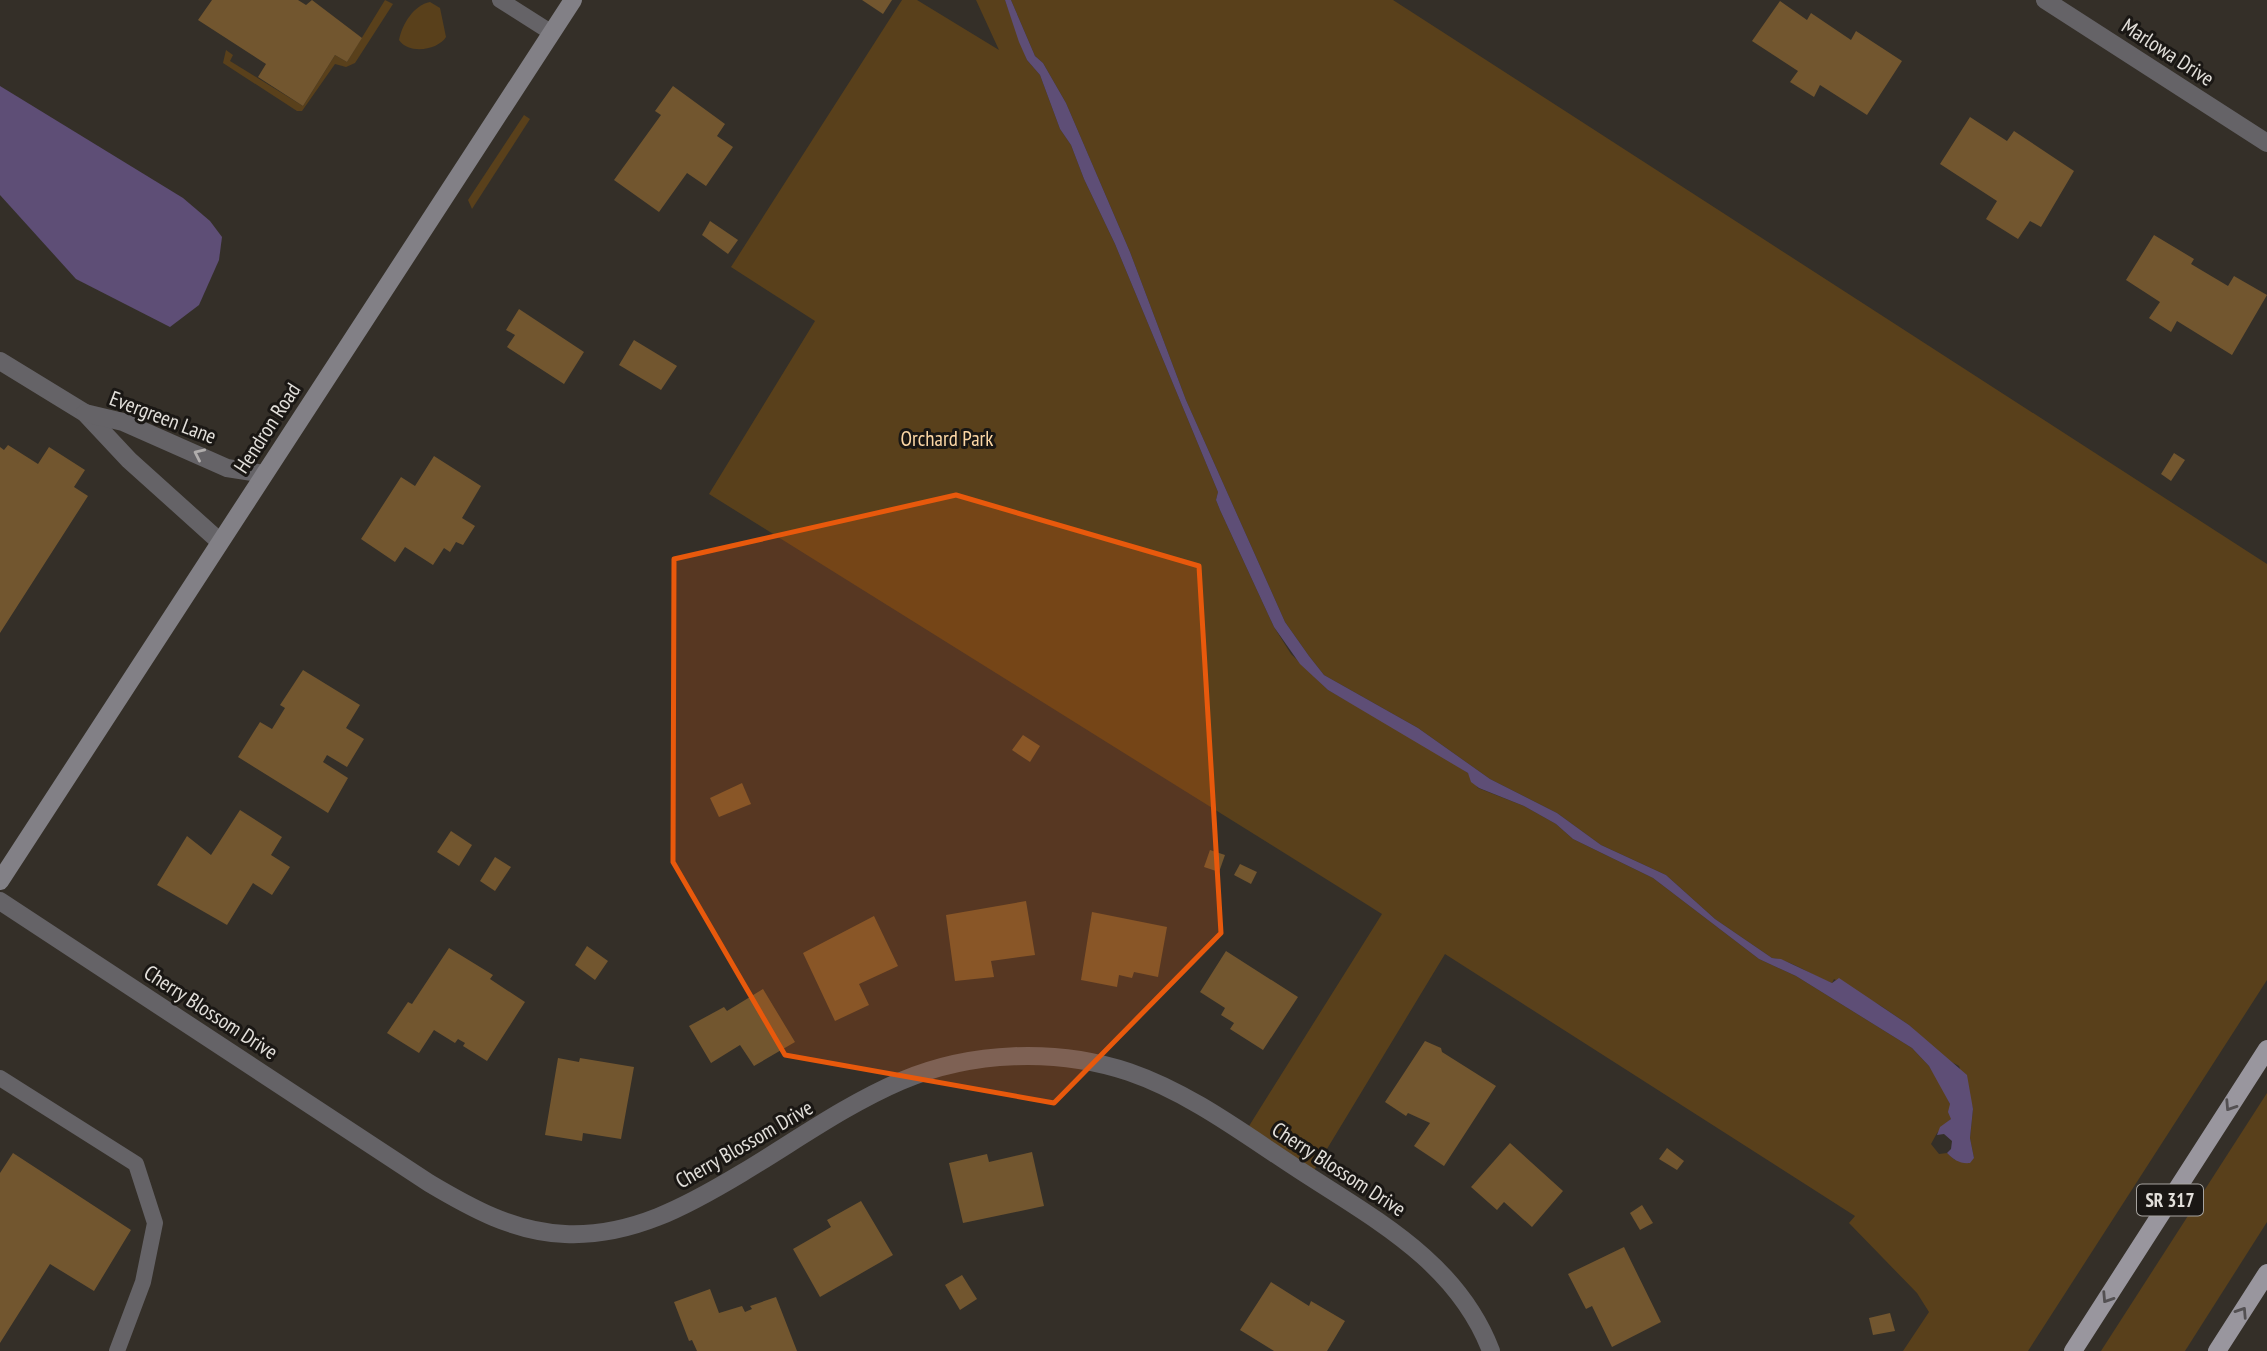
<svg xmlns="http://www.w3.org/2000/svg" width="2267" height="1351" viewBox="0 0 2267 1351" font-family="'PT Sans Narrow',sans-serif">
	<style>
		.green { fill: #59401b }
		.water { fill: #5e4e76 }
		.building { fill: #72562f }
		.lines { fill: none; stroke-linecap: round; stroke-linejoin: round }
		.lane { stroke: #656367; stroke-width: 16 }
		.street { stroke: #656367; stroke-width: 18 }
		.secondary { stroke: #828086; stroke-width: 18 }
		.primary { stroke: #99969e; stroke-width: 18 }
		.oneway { stroke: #b0adac }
		.oneway2 { stroke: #535052 }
		.marked { fill: #e8590c; fill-opacity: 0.2; stroke: #e8590c; stroke-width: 5; stroke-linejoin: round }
		.labels { text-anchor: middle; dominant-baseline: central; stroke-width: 6; stroke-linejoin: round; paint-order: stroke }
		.shield { fill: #1a1714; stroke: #a6a39f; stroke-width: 2 }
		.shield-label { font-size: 19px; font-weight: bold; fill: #e2dfda }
		.street-label { font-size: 21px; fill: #e2dfda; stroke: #1a1714 }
		.park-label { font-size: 21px; fill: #fcd7a5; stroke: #1a1714 }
	</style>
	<rect width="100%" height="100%" fill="#342f28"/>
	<g class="green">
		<polygon points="385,0 393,4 355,63 346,67 335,64 302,111 297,111 223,63 226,50 233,55 230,61 303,106 335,55 347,62"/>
		<path d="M902 0H917L999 50 976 0H1005L1027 60 1040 75 1060 129 1071 145 1084 179 1115 244 1218 492 1216 500 1220 510 1274 627 1291 654 1328 690 1430 748 1468 773 1478 788 1524 806 1556 824 1573 839 1653 878 1759 959 1796 976 1912 1048 1929 1066 1942 1087 1950 1104 1951 1119 1937 1133 1931 1144 1939 1154 1947 1153 1955 1160 1974 1158 1970 1138 1973 1109 1959 1066 1944 1058 1909 1025 1881 1006 1834 979 1832 983C1813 977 1792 960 1772 958L1715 919 1666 875 1601 845 1557 813 1490 779 1418 728 1324 675 1309 656 1285 622 1186 400 1130 252 1066 103 1043 63 1035 56 1011 0H1393L2267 564V980L2028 1351H1903L1929 1312 1917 1293 1849 1223 1855 1216 1445 954 1310 1177 1244 1134 1382 914 709 494 815 321 731 267Z"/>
		<path d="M430 2 440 8 446 37C438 50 409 55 399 40 402 24 414 5 430 2Z"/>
		<polygon points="524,115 530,119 472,209 468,200"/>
		<polygon points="2267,1093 2267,1222 2185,1351 2101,1351"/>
	</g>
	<g class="water">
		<path d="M1005 0H1011L1035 56 1043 63 1066 103 1130 252 1186 400 1285 622 1309 656 1324 675 1418 728 1490 779 1557 813 1601 845 1666 875 1715 919 1772 958 1781 959 1832 983 1839 978 1909 1025 1967 1075 1973 1109 1970 1138 1974 1158 1970 1163C1960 1164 1954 1160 1947 1153L1951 1149 1952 1141 1944 1134 1937 1135 1940 1127 1951 1119 1948 1112 1950 1104 1929 1066 1912 1048 1796 976 1759 959 1653 878 1573 839 1556 824 1524 806 1479 788 1471 782 1468 773 1328 690 1300 664 1274 627 1220 510 1216 500 1218 492 1115 244 1084 179 1071 145 1060 129 1040 75 1027 60 1019 42Z"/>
		<polygon points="0,86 183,198 210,221 222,237 219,260 199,305 170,327 76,279 0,195"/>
	</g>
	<g class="building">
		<polygon points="212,0 298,0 306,5 312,0 362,38 347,62 335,55 303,106 258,77 266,64 198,20"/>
		<polygon points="862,0 892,0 883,14"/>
		<polygon points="1780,1 1807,20 1811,13 1851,40 1856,31 1902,61 1867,115 1820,85 1814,97 1790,82 1798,71 1752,41"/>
		<polygon points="673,86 725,124 717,136 733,147 706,186 687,173 659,212 614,180 661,115 655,111"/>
		<polygon points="1970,117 2007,141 2014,131 2074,171 2041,227 2030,221 2018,239 1986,219 1997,201 1940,164"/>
		<polygon points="710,221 738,240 728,254 702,235"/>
		<polygon points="2154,235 2194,259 2191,264 2228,286 2234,276 2267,295 2232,355 2177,321 2171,332 2149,318 2160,302 2126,280"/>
		<polygon points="519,309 584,352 564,384 507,347 515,335 506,330"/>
		<polygon points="634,340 677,366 661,390 619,365"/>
		<polygon points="8,445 38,464 49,447 85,470 74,487 88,496 0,633 0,447 4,450"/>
		<polygon points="2174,453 2185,460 2171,481 2161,474"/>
		<polygon points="434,456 481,486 462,518 475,526 463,545 456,542 450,552 444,548 433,565 405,547 395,562 361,539 401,477 415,486"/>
		<polygon points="303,670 360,705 346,728 364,739 347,767 327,755 323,762 348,778 328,813 238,757 260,722 272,729 285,708 280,705"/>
		<polygon points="1023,735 1040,746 1030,762 1012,750"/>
		<polygon points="742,783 751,804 719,817 710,798"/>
		<polygon points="240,810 282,837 271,855 290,867 272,895 253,883 227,925 157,885 187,836 211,855"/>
		<polygon points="451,831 472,845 459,866 437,852"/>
		<polygon points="1210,850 1225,855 1219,872 1204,867"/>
		<polygon points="495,857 511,867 495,891 480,881"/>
		<polygon points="1240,864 1257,872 1251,884 1234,875"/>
		<polygon points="1026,901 1035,955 991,961 994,977 955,981 946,915"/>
		<polygon points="1092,912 1167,927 1158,977 1134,972 1132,978 1119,975 1117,987 1081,980"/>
		<polygon points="874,916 898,966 859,984 869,1005 835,1021 803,953"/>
		<polygon points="587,946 608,961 595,980 575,965"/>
		<polygon points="449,948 493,975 490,979 525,1002 487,1061 463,1046 465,1043 458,1039 455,1043 434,1030 419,1053 387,1033 408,1002 412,1004"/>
		<polygon points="1226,951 1298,997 1263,1050 1230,1029 1234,1023 1221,1015 1225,1008 1200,992"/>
		<polygon points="763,989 795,1042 754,1066 740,1045 711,1063 689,1026 724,1007 727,1011"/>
		<polygon points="1425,1041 1441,1048 1442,1052 1496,1086 1444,1166 1414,1146 1430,1123 1408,1113 1406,1116 1385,1102"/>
		<polygon points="558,1058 579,1062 580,1058 634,1067 621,1139 583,1133 582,1141 545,1135"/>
		<polygon points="1510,1143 1563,1191 1532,1227 1504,1202 1497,1210 1471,1187"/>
		<polygon points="1667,1148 1684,1161 1677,1170 1659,1159"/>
		<polygon points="1032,1152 1044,1206 963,1223 949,1163 987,1154 989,1162"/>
		<polygon points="13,1153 131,1230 94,1291 50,1264 0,1343 0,1173"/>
		<polygon points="861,1201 893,1255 820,1297 793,1249 831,1227 827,1220"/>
		<polygon points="1642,1205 1653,1223 1640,1230 1630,1213"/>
		<polygon points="1624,1247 1661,1322 1612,1347 1592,1306 1586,1309 1568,1274"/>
		<polygon points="962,1275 977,1299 960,1310 945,1285"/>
		<polygon points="1271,1282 1309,1306 1311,1301 1345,1321 1327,1351 1274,1351 1240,1330"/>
		<polygon points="710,1289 719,1313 742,1306 745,1312 752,1309 750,1306 776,1297 797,1351 697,1351 692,1340 689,1341 674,1302"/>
		<polygon points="1890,1313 1895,1331 1873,1335 1869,1318"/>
	</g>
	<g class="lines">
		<g class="lane">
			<polyline points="500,0 552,33"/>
			<polyline points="0,1078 136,1164 155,1223 143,1282 117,1351"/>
		</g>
		<g class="street">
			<polyline points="2045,0 2267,143"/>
			<polyline points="0,361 85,413 129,460 219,541"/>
			<polyline points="85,413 123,422 227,468 264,474"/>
			<path d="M0 901 429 1183C471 1208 514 1232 565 1234 631 1237 687 1206 742 1173 794 1142 845 1105 901 1081 971 1051 1057 1048 1129 1072 1193 1094 1248 1137 1304 1173 1378 1221 1458 1264 1491 1351"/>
		</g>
		<polyline class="secondary" points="0,881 573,0"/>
		<g class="primary">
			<polyline points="2073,1351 2267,1049"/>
			<polyline points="2217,1351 2267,1273"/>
		</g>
	</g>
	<defs><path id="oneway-chevron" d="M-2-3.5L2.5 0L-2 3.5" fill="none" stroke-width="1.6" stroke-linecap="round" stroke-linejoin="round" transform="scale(1.75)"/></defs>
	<use class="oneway" href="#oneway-chevron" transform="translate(199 454) rotate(-155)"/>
	<g class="oneway2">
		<use href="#oneway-chevron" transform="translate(2230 1106) rotate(123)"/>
		<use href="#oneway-chevron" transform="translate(2107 1298) rotate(123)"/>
		<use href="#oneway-chevron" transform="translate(2242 1312) rotate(-57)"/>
	</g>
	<path class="marked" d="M956 495 1199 566 1221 933 1054 1103 785 1055 673 862 674 559Z"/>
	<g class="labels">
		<rect class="shield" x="2137" y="1184.5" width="66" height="31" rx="5"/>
		<g class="shield-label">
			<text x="2170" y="1200">SR 317</text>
		</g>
		<g class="street-label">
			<text transform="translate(2168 52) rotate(33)">Marlowa Drive</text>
			<text transform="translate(163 417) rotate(21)">Evergreen Lane</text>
			<text transform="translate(267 428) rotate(-57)">Hendron Road</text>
			<text transform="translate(211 1012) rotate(33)">Cherry Blossom Drive</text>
			<text transform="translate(744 1144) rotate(-30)">Cherry Blossom Drive</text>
			<text transform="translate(1339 1169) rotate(33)">Cherry Blossom Drive</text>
		</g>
		<g class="park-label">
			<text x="947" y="438">Orchard Park</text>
		</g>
	</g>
</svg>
